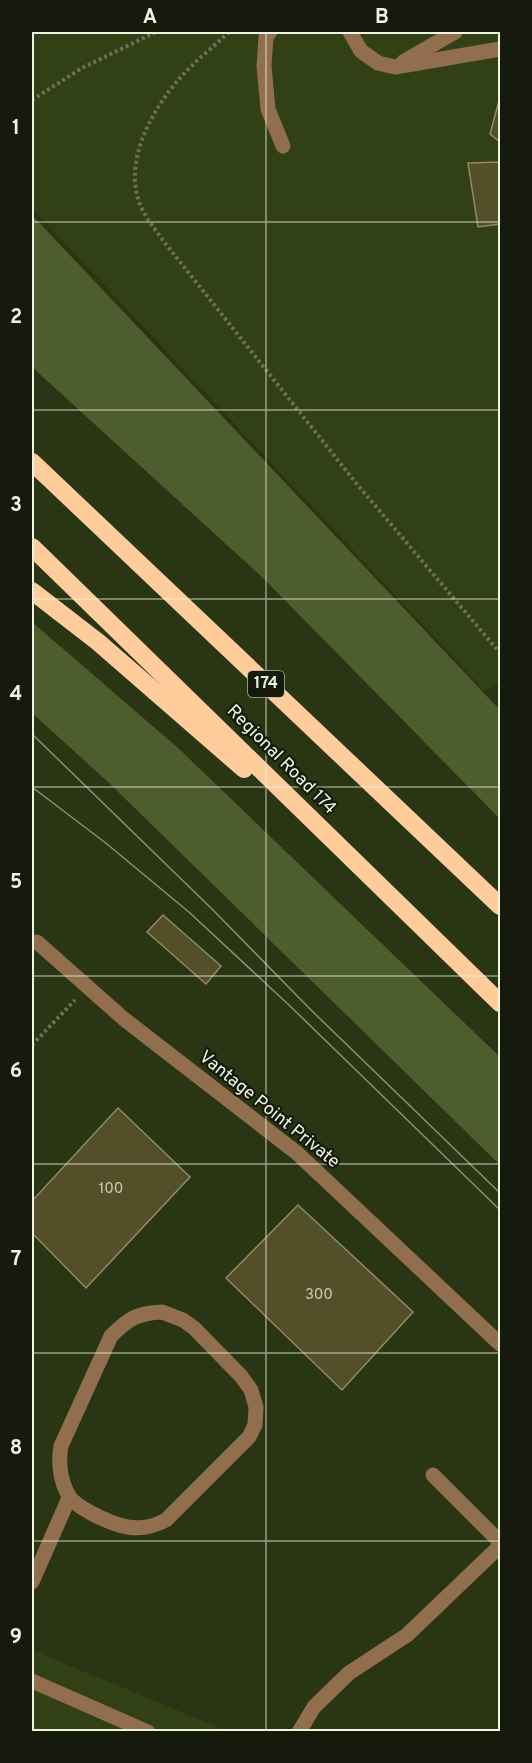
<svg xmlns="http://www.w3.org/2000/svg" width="532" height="1763" viewBox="0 0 532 1763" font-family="Overpass,sans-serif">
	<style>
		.built { fill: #324016 }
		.green { fill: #4d5d2d }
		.building { fill: #524f29; stroke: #8f8c64; stroke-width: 1.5 }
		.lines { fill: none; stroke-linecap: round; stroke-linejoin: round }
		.path { stroke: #687255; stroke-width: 4; stroke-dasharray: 3 3; stroke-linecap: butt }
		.minor { stroke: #916e4d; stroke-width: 15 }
		.highway { stroke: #ffcc9c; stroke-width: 18 }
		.tram { stroke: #879176; stroke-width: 1.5 }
		.grid { fill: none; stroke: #edf5e1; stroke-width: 1.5; stroke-opacity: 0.55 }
		.labels { text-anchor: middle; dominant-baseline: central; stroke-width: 4.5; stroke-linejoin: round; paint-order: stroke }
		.number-label { font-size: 15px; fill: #c6ccb3 }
		.shield { fill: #151a0c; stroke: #acb3a1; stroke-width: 1.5 }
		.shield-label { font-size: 16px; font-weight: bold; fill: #edf5e1 }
		.street-label { font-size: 18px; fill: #edf5e1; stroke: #151a0c }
		.neatline { fill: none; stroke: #edf5e1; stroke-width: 2 }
		.grid-label { font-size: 20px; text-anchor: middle; font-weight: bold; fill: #edf5e1 }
	</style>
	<rect width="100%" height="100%" fill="#293513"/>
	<g class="built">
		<polygon points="32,32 500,32 500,681 485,691 32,208"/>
		<polygon points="32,1650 227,1731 32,1731"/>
	</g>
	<g class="green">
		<polygon points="32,215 500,710 500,819 263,578 32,367"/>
		<polygon points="32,622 177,747 500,1057 500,1165 108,782 32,713"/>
	</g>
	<g class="building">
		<polygon points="500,97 500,142 490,134"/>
		<polygon points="500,162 500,224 478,227 468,163"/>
		<polygon points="163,915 221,966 206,984 147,932"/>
		<polygon points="118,1108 190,1177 86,1288 32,1233 32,1201"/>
		<polygon points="298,1205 413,1312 342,1390 226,1278"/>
	</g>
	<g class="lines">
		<g class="path">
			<path d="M229 32C213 47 194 62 179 79 151 111 121 165 142 209 148 221 157 232 165 243L356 483 500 653"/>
			<polyline points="32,100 82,68 156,32"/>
			<polyline points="32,1045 75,1000"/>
		</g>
		<g class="minor">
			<polyline points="270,32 266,37 264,66 268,109 283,146"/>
			<polyline points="350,32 361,51 378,63 395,67 500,49"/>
			<polyline points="403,62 455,32"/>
			<polyline points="32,942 37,942 124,1019 297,1153 500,1344"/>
			<path d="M162 1312 183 1320 194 1328 241 1376 251 1390 256 1407 255 1425 249 1437 166 1520C138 1535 116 1526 91 1513 84 1509 73 1503 69 1496 60 1481 58 1462 61 1446L111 1336C128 1319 137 1313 162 1312Z"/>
			<polyline points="433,1475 500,1542"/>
			<polyline points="32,1582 69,1498"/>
			<polyline points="32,1681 148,1732"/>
			<polyline points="299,1732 314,1707 349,1673 407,1635 500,1546"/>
		</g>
		<g class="highway">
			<polyline points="32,462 500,906"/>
			<polyline points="32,547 500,1003"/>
			<polyline points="32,591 98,642 244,769"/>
		</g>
		<g class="tram">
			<polyline points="32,734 212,909 311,1010 500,1193"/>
			<polyline points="32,787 107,844 190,913 290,1006 500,1210"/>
		</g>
	</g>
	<path class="grid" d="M266 32V1732M32 222H500M32 410H500M32 599H500M32 787H500M32 976H500M32 1164H500M32 1353H500M32 1541H500"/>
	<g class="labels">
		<g class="number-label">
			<text x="111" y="1189">100</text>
			<text x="319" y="1295">300</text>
		</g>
		<rect class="shield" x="248" y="671" width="36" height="26" rx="4.5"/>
		<g class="shield-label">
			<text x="266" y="684">174</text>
		</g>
		<g class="street-label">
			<text transform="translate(281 760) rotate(45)">Regional Road 174</text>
			<text transform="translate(269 1110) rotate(39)">Vantage Point Private</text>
		</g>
	</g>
	<rect width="532" height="1763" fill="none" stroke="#151a0c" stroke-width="66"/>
	<rect x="33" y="33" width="466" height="1697" class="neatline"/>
	<g class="grid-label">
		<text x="150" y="23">A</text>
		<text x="382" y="23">B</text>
		<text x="16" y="134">1</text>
		<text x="16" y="323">2</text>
		<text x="16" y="511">3</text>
		<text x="16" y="700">4</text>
		<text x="16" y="888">5</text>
		<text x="16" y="1077">6</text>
		<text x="16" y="1265">7</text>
		<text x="16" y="1454">8</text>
		<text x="16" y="1643">9</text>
	</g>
</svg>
